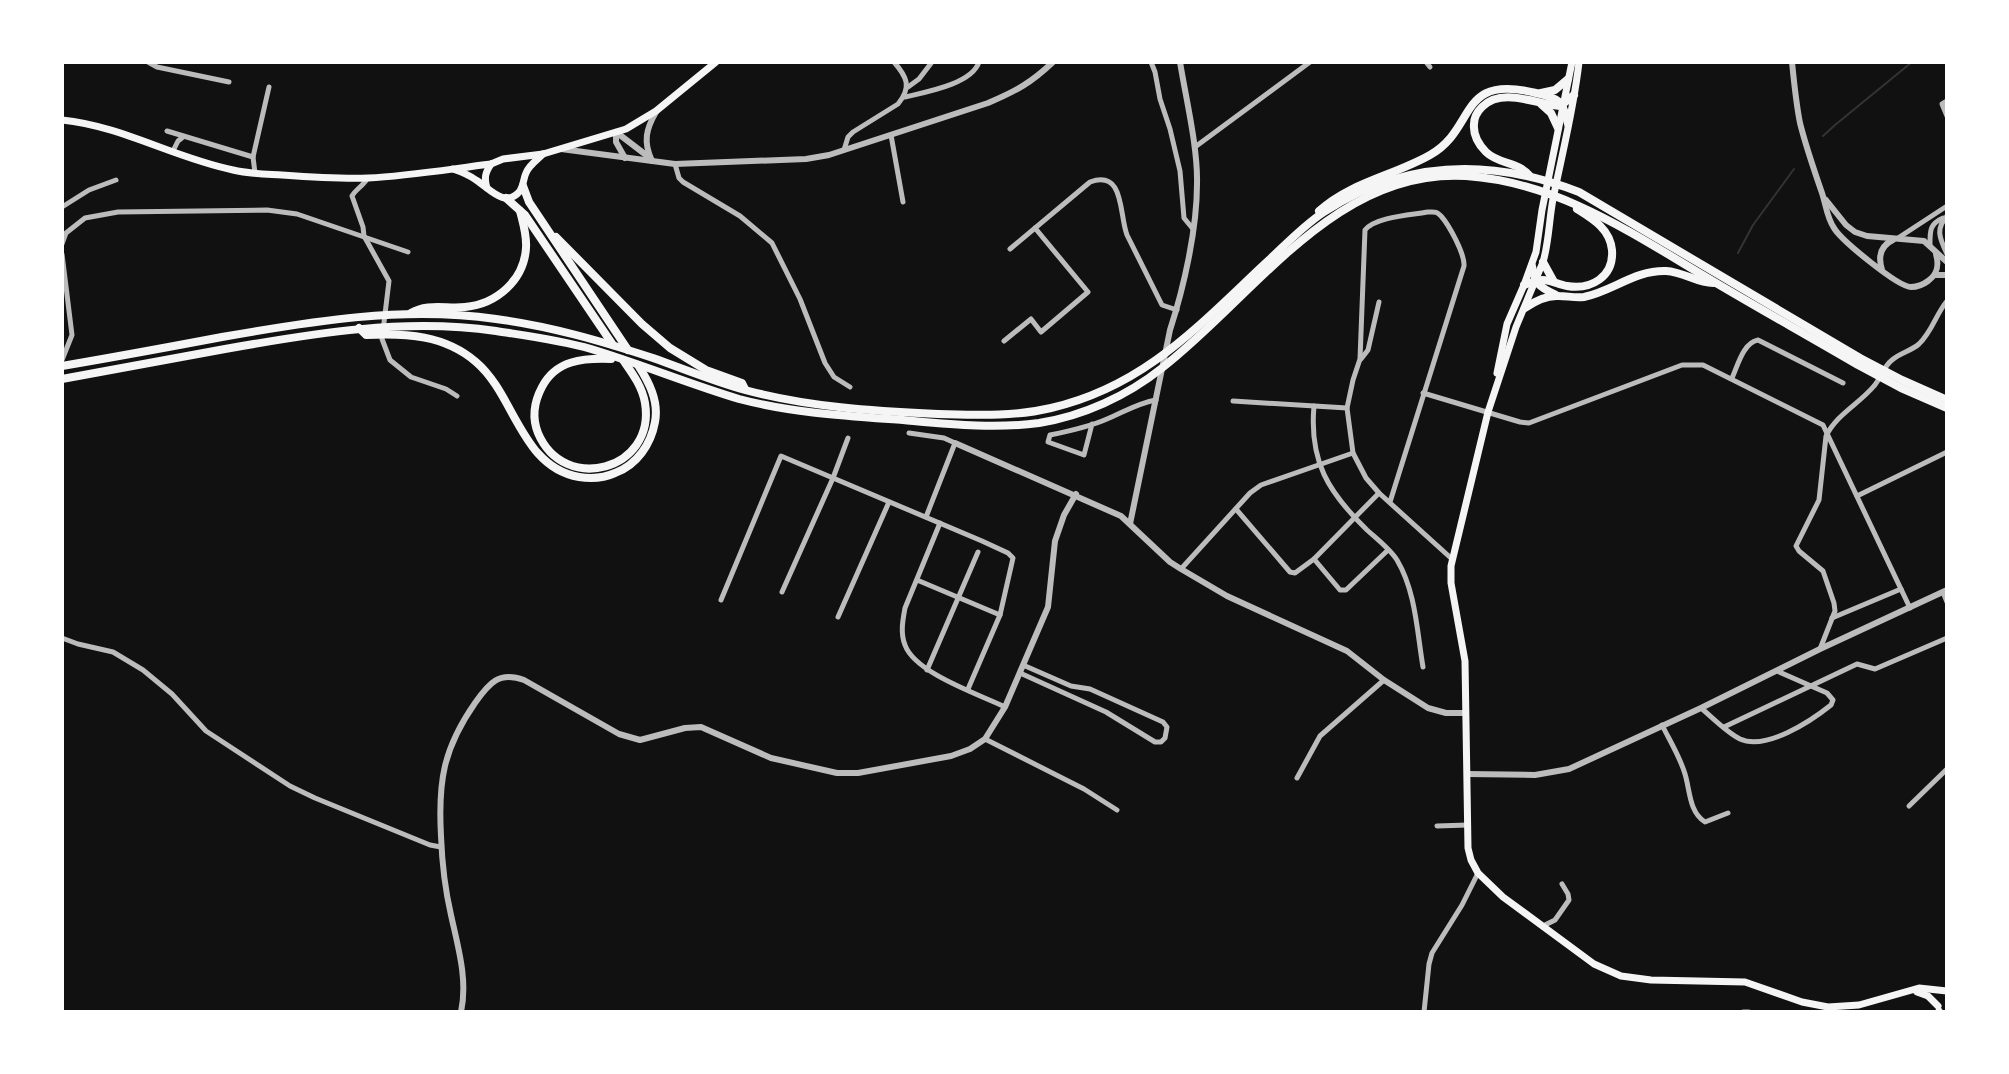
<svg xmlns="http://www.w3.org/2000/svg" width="2009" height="1074" viewBox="0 0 2009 1074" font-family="Bitter,serif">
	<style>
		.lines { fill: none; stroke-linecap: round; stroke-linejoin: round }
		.stream { stroke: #333; stroke-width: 2 }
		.minor { stroke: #bcbcbc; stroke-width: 5 }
		.tertiary { stroke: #bcbcbc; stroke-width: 6 }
		.primary { stroke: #f5f5f5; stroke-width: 7 }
		.trunk { stroke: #f5f5f5; stroke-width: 8 }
	</style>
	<rect width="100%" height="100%" fill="#111"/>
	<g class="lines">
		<g class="stream">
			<polyline points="1823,136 1835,125 1912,62"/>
			<polyline points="1738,253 1753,225 1794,169"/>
		</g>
		<g class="minor">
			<polyline points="148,62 157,67 229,82"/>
			<polyline points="1151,62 1155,72 1160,99 1170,129 1180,171 1184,218 1193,229"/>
			<polyline points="1426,62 1430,67"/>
			<polyline points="908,87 919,79 932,62"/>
			<path d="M905 97C926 92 972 84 979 62"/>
			<polyline points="1947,101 1942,104 1947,116"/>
			<polyline points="167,131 253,157"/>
			<polyline points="891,135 903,202"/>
			<polyline points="1195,147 1310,62"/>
			<path d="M844 150 848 137 853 132 898 104C912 87 907 77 894 62"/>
			<polyline points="173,151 178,141 183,137"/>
			<polyline points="675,164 679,178 683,182 740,216 772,243 800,299 825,363 834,377 850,387"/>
			<polyline points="255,173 253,157 269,87"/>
			<path d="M367 179C363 186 356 189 352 196L363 227 364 236 389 281 382 339 390 360 411 377 446 389 457 396"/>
			<polyline points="62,207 89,190 116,180"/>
			<path d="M1947 216C1935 229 1940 239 1947 254"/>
			<polyline points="1898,238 1947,206"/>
			<polyline points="62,244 66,233 85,218 118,212 267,210 297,214 408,252"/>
			<path d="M1930 246C1930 232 1929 224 1943 218"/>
			<path d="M1010 249 1090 182C1125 169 1119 215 1127 235L1162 305 1177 310"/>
			<polyline points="62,254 72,335 62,360"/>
			<polyline points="1004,341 1031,319 1041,332 1088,292 1035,228"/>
			<polyline points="1361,359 1368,350 1379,302"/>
			<path d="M1732 378C1738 365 1743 343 1758 340L1843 383"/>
			<polyline points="1423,393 1520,422 1529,423 1682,365 1703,365 1823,425 1910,608"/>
			<polyline points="1233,401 1347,408"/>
			<path d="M1314 406C1309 461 1328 492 1367 530 1377 539 1390 549 1397 560 1416 592 1417 632 1423 667"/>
			<path d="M1092 424 1084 455 1048 442 1050 435C1070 431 1089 427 1107 419 1124 412 1138 403 1156 400"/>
			<polyline points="909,433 944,438 955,443 926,517"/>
			<polyline points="1857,496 1947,452"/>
			<path d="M1390 502 1464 266C1465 254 1449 225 1441 216 1436 211 1435 212 1428 212 1411 215 1375 217 1365 230L1360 359 1353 380 1347 408 1353 453 1366 478 1379 493 1452 559"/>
			<polyline points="1236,509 1290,572 1295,573 1314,559 1379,493"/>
			<path d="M940 523 905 608C903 619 900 633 905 645 915 673 978 694 1005 707"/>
			<polyline points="1314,559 1340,590 1346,590 1388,550"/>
			<polyline points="1181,569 1250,493 1261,485 1353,453"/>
			<polyline points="917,580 1000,615"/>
			<polyline points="782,592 833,478 848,438"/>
			<polyline points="1943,592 1947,602"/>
			<polyline points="721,600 781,456 982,541 1008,553 1013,558 1000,615 968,689"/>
			<polyline points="838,617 889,502"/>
			<polyline points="1832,618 1901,589"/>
			<polyline points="62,638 78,644 113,652 143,670 172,694 206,731 290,786 315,798 430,845 441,847"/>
			<path d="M1820 649 1835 611 1834 603 1823 571 1799 551 1796 546 1819 500 1826 436C1837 414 1859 404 1874 386 1881 378 1883 367 1892 360 1900 353 1911 351 1919 344 1932 332 1936 314 1947 301"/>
			<polyline points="927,670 978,552"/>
			<polyline points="1020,673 1106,712 1155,742 1161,742 1165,738 1167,727 1163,722 1090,689 1071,686 1023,665"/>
			<path d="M1701 708C1713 718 1726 732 1740 739 1766 751 1811 721 1831 705L1833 700 1827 693 1777 671"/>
			<path d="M1662 725C1670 741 1680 757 1685 774 1690 790 1689 812 1705 822L1728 813"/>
			<polyline points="1724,727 1857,664 1875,669 1947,638"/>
			<polyline points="985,739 1084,789 1117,810"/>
			<polyline points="1297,778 1320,736 1384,680"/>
			<polyline points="1909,806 1947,769"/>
			<polyline points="1437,826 1468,825"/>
			<polyline points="1543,926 1555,920 1569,900 1568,894 1562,884"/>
			<polyline points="1424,1012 1429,964 1432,953 1462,905 1478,873"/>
			<polyline points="1743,1012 1749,1012"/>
		</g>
		<g class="tertiary">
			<path d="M1792 62C1794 82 1796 103 1800 123 1806 147 1814 170 1822 193 1826 205 1827 218 1834 228 1841 240 1898 287 1911 287 1917 287 1924 284 1928 281 1938 274 1939 265 1936 254"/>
			<polyline points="616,132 650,158"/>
			<polyline points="616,132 616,142 625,158"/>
			<path d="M561 149 675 164 806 159 829 155 988 103C1016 91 1031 83 1053 62"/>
			<path d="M652 161C643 142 646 129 656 112"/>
			<polyline points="1826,200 1846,225 1855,232 1867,236 1924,241 1947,262"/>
			<path d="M1882 270C1878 257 1880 246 1893 240"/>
			<polyline points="1935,275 1947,275"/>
			<polyline points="955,443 1121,516 1170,562 1181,569 1227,596 1347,651 1384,680 1428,708 1446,713 1466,713"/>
			<path d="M1130 524 1170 330C1184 287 1197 229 1197 184 1198 148 1186 99 1180 62"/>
			<polyline points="1467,774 1535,775 1569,769 1701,708 1820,649 1947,590"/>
			<path d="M461 1012C468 980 458 947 451 915 445 889 442 863 441 836 438 782 443 749 475 703 489 683 499 671 524 680L619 734 640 740 685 728 701 727 771 758 837 773H858L951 756 970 749 985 739 1005 707 1048 607 1055 541 1064 515 1076 494"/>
		</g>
		<g class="primary">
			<path d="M1579 62C1574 108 1562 154 1553 199 1549 220 1549 242 1543 262L1516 327 1488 412 1451 566V583L1465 661 1468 848 1471 860 1478 873 1503 897 1594 964 1621 976 1651 980 1745 982 1802 1002 1828 1007 1859 1005 1919 988 1947 991"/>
			<path d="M62 120C122 126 174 158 233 170 249 174 266 174 282 175 310 177 339 179 368 178 409 176 450 169 491 164L503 159 543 154 626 129 656 111 716 62"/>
			<path d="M453 169C462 172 469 175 476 180 489 188 505 209 520 191 524 185 523 179 526 173 529 165 537 160 543 154"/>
			<path d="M487 188C484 178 485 173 491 164"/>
			<polyline points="1497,373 1507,324 1524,285 1536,252 1542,210 1572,62"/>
			<polyline points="1917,992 1928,996 1938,1006"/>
			<polyline points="1939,1012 1939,1011"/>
		</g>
		<g class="trunk">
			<polyline points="1541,93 1555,90 1568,79"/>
			<polyline points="1541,104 1551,113 1558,128"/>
			<path d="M1529 175C1518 162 1498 164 1486 152 1478 144 1473 135 1474 124 1474 117 1477 112 1482 107 1502 87 1536 104 1560 106L1574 95"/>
			<polyline points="523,186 529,202 628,350"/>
			<polyline points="506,198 525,215 613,345"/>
			<path d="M1319 211C1351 182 1393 176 1430 155 1477 129 1457 73 1536 93 1559 98 1563 101 1568 124"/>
			<polyline points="556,237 642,324 670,348 706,370 742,383 745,389"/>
			<polyline points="1543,262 1554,282"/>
			<path d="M1532 266C1535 285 1540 287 1556 295"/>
			<path d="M1524 285C1530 283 1537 280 1543 280 1551 280 1559 285 1567 286 1591 290 1614 277 1612 250 1610 229 1593 219 1577 209"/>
			<path d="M1525 308C1535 301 1546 295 1559 296 1567 296 1575 298 1584 297 1613 291 1635 270 1666 271 1684 272 1697 283 1713 283"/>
			<path d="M411 313C427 303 447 309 465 307 497 304 524 280 526 248 527 235 523 223 520 211"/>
			<path d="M359 328 366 335C406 333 445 335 476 362 515 395 521 467 579 477 592 479 604 478 615 473 637 465 651 444 655 422 659 401 649 382 638 365"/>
			<path d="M611 359C583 358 556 360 542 387 534 402 532 418 538 433 564 495 656 470 645 403 642 386 632 373 623 360"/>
			<path d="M62 366C115 357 169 347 222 337 313 321 403 306 496 319 550 326 601 341 653 358 684 369 713 381 745 390 808 407 873 411 938 414 976 415 1013 417 1051 408 1146 386 1200 324 1269 260 1286 244 1304 225 1324 212 1405 159 1491 158 1579 192L1860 358 1902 380 1947 400"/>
			<path d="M62 379C116 369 171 359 225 349 315 333 405 318 496 331 528 336 560 340 591 349 641 364 689 384 739 399 792 413 848 416 903 420 948 424 994 429 1039 423 1083 416 1127 396 1162 368 1255 296 1335 168 1466 176 1557 182 1630 232 1706 277 1756 307 1807 335 1858 365L1901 388 1947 408"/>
		</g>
	</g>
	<rect width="2009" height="1074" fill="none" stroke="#ffffff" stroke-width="128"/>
</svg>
